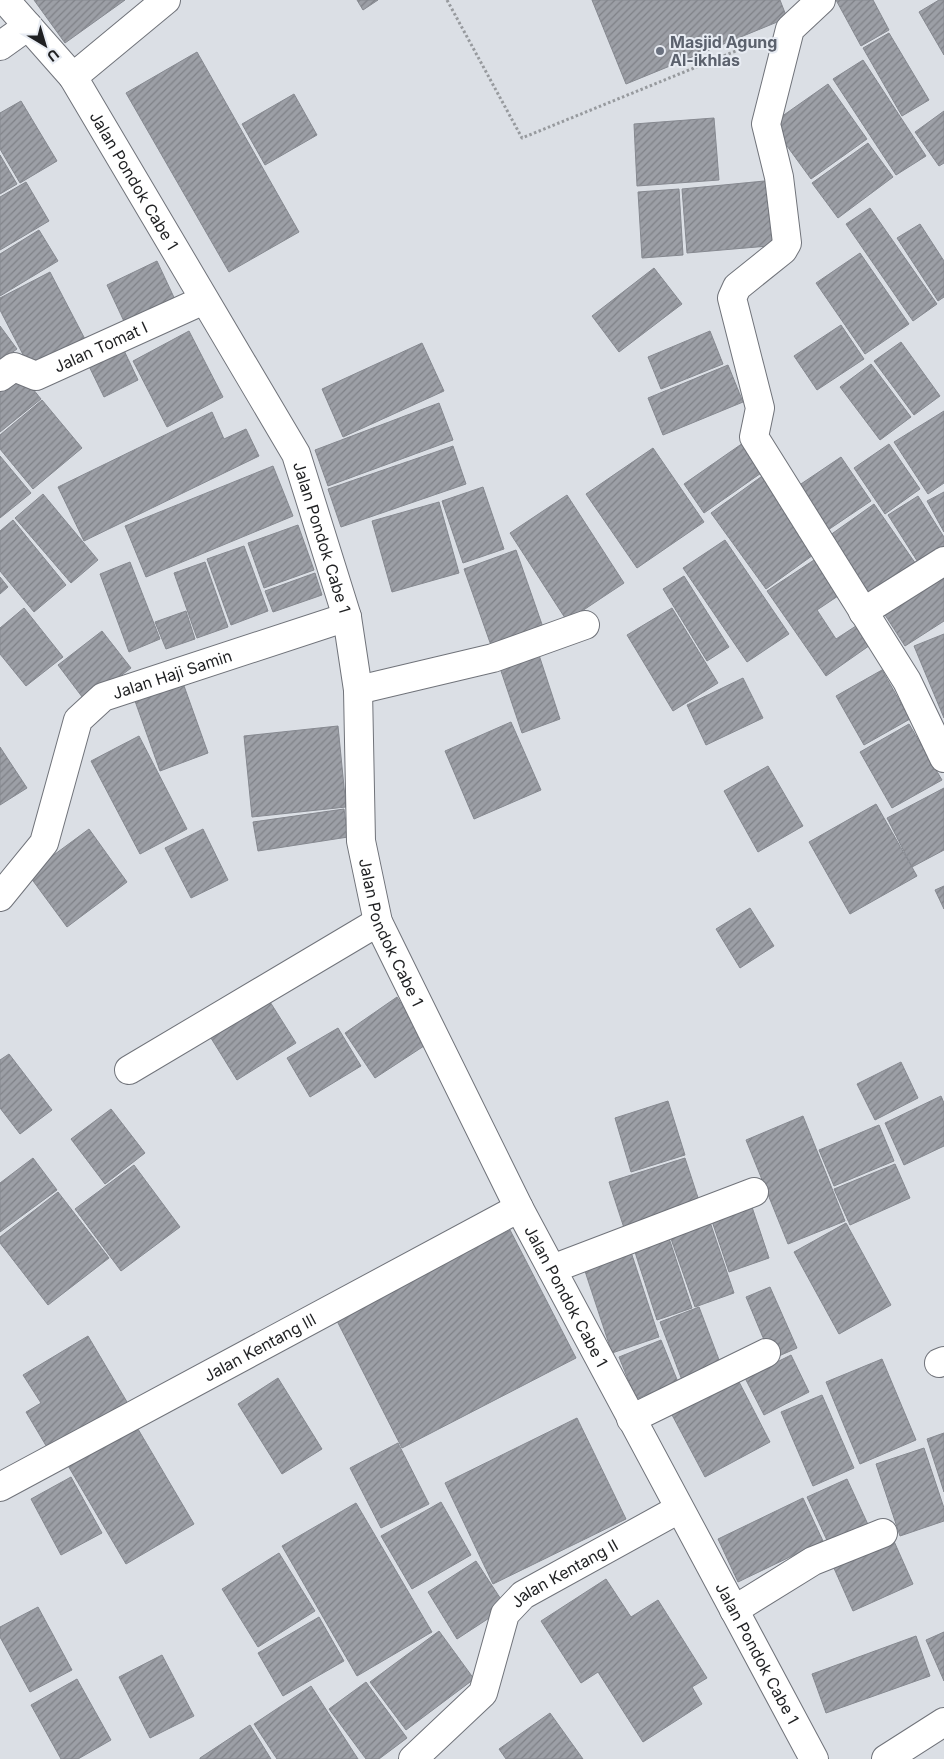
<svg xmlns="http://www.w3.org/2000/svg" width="944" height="1759" viewBox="0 0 944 1759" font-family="Inter,sans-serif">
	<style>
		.building { fill: url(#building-hatch); stroke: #868990 }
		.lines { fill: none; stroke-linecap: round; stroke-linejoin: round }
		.street-casing { stroke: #70737a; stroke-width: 30 }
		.secondary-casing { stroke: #70737a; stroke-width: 30 }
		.path { stroke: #979a9e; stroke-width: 3; stroke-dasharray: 2.5 2.5; stroke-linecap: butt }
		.street { stroke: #fff; stroke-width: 28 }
		.secondary { stroke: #fff; stroke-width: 28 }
		.worship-dot { fill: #6b7280; stroke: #e8ecf3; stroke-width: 2 }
		.labels { text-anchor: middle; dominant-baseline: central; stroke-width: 4; stroke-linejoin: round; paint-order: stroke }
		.worship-label { font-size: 16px; font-weight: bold; fill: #5b616d; stroke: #e8ecf3; text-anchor: start }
		.street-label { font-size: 16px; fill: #1f2022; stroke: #e8ecf3 }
	</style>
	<defs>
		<pattern id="building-hatch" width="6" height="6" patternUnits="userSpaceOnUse" patternTransform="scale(1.25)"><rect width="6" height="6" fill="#9c9fa6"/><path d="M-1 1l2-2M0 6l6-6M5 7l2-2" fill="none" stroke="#7f8187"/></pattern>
	</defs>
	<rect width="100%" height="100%" fill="#dbdfe5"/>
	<g class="building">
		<polygon points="34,0 125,0 65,43"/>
		<polygon points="357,0 378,0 363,10"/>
		<polygon points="592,0 780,0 787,18 626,84"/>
		<polygon points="836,0 873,0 889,30 861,46"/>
		<polygon points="939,0 944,0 944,55 919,12"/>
		<polygon points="889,33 929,100 902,116 863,48"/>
		<polygon points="197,52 299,232 229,272 126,93"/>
		<polygon points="863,60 926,156 896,175 833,79"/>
		<polygon points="828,84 867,139 811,179 771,124"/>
		<polygon points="294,94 317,135 265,165 242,124"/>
		<polygon points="21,101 57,161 20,183 0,149 0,113"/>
		<polygon points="944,111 944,163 939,166 915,132"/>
		<polygon points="714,118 719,180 637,186 634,124"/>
		<polygon points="868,143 893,177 838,218 812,183"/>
		<polygon points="0,155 17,184 0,194"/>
		<polygon points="775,180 780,245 687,253 682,189"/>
		<polygon points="26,182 49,221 0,250 0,197"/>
		<polygon points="679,189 683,255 642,258 638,192"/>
		<polygon points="870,208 937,304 913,321 846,224"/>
		<polygon points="920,224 944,261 944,297 938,301 897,238"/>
		<polygon points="39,230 58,261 0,296 0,254"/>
		<polygon points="860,253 909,324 865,354 816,283"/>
		<polygon points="157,261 178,306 128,330 107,285"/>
		<polygon points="654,268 682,304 619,352 592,316"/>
		<polygon points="50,272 87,343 32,372 0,310 0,298"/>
		<polygon points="841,325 864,359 817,390 794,356"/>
		<polygon points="0,326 17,349 0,361"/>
		<polygon points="189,331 223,397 167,427 133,361"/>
		<polygon points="710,331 723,364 661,389 648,357"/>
		<polygon points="120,342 138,380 104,397 85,358"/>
		<polygon points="901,342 940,396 914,415 874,361"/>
		<polygon points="422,343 444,391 343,437 322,389"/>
		<polygon points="871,364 911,417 880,440 840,387"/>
		<polygon points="728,365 743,402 663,435 648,398"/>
		<polygon points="20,373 41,399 0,432 0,390"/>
		<polygon points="42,400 82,448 33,489 0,449 0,435"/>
		<polygon points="439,403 453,440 328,486 315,450"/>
		<polygon points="944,411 944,483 928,494 894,442"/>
		<polygon points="212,412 224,439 246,429 259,456 84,541 58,487"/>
		<polygon points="743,443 764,471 704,513 684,484"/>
		<polygon points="889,444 920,489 885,514 854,468"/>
		<polygon points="453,446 466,484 341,527 328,489"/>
		<polygon points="653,448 704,522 637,568 586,494"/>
		<polygon points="0,456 31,493 0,518"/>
		<polygon points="841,457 871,501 825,532 795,488"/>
		<polygon points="273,466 293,516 146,577 125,526"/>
		<polygon points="765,474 820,550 766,589 711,513"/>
		<polygon points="483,487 504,549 463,563 442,501"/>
		<polygon points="944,492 944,532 927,501"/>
		<polygon points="43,494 98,560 71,583 15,518"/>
		<polygon points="567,495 624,583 567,621 510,533"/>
		<polygon points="918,496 944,537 944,552 921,567 888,515"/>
		<polygon points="439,502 459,573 392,592 372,521"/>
		<polygon points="874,504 918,567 870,600 826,538"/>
		<polygon points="13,520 66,585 34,612 0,571 0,531"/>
		<polygon points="298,525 314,570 264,588 248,543"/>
		<polygon points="725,540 789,634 747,662 683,568"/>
		<polygon points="244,546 268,611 231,625 207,559"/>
		<polygon points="516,550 545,633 493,651 464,569"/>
		<polygon points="814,560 838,596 817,610 836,639 859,624 873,643 826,676 767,591"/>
		<polygon points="130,562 160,639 129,652 100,574"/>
		<polygon points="205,562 228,627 197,638 174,573"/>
		<polygon points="944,567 944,621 905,646 878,604"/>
		<polygon points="315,573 322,595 273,612 265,591"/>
		<polygon points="684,576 729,647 707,661 663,589"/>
		<polygon points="0,577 8,587 0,594"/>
		<polygon points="24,608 63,657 26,686 0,654 0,628"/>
		<polygon points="672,608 718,683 673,711 627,635"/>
		<polygon points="186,611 195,639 166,649 155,622"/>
		<polygon points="102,631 131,668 86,702 58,665"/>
		<polygon points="944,634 944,718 914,646"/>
		<polygon points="539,655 560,719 522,733 500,668"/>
		<polygon points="882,670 910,719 864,745 836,696"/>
		<polygon points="743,678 763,718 706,745 687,705"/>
		<polygon points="183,683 208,753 160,771 135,701"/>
		<polygon points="511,722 541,790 474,819 445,751"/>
		<polygon points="909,724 942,780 892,808 860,752"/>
		<polygon points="338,726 346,807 252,817 244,736"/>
		<polygon points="139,736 187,829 140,854 91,761"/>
		<polygon points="0,747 27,788 0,805"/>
		<polygon points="768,766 803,826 758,852 724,791"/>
		<polygon points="944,788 944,850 912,867 887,818"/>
		<polygon points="876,804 917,876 850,914 809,842"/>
		<polygon points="344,809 348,837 258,851 253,822"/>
		<polygon points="89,829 127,882 67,927 28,874"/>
		<polygon points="203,829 228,880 191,898 165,848"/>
		<polygon points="944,886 944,909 935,890"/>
		<polygon points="750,908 774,946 740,968 716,929"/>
		<polygon points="265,994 296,1043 237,1080 206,1030"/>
		<polygon points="397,997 427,1044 375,1078 345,1033"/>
		<polygon points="338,1028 361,1066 310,1097 287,1058"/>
		<polygon points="9,1054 52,1110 20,1134 0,1108 0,1060"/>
		<polygon points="901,1062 918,1098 875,1120 857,1084"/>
		<polygon points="941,1096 944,1103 944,1146 904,1165 885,1123"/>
		<polygon points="668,1101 685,1155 631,1172 615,1118"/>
		<polygon points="111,1109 145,1153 105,1184 71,1139"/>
		<polygon points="803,1116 845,1221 788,1244 746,1140"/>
		<polygon points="879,1125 894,1161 834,1186 819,1150"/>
		<polygon points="33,1158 57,1190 0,1232 0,1183"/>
		<polygon points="685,1158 702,1210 626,1234 609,1182"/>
		<polygon points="895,1164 910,1198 850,1225 834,1189"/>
		<polygon points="134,1165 180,1227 121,1271 75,1209"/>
		<polygon points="58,1192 109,1258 48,1305 0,1243 0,1237"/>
		<polygon points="750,1201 769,1258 729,1272 710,1215"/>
		<polygon points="710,1222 734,1293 695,1307 670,1236"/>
		<polygon points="846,1223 891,1305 839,1334 794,1252"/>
		<polygon points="510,1230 576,1358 402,1448 336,1319"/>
		<polygon points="668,1235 692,1308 657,1320 633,1246"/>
		<polygon points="629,1246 659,1337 612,1353 582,1262"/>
		<polygon points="770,1287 797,1348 772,1359 746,1297"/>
		<polygon points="699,1307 724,1373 685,1388 660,1322"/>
		<polygon points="88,1336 130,1407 51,1454 26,1412 41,1403 23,1375"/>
		<polygon points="661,1340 678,1382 636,1399 619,1357"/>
		<polygon points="791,1355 809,1392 764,1415 745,1378"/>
		<polygon points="882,1359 916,1440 860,1464 826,1382"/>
		<polygon points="278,1378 322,1449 282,1474 238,1404"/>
		<polygon points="737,1378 770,1442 705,1477 671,1413"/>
		<polygon points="822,1395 854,1468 813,1486 781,1412"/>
		<polygon points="577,1418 626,1519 493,1584 445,1483"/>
		<polygon points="135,1424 194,1524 126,1564 67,1464"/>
		<polygon points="944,1433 944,1492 927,1439"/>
		<polygon points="398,1443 429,1504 381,1528 350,1468"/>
		<polygon points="924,1448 944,1508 944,1521 900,1536 876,1464"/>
		<polygon points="71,1477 102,1533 61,1555 31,1499"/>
		<polygon points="847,1479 871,1531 831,1549 807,1497"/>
		<polygon points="803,1498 823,1541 738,1582 718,1539"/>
		<polygon points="441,1502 471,1555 412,1589 381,1536"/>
		<polygon points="356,1503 432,1632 357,1676 282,1546"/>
		<polygon points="893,1539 913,1584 853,1611 833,1566"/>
		<polygon points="279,1553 315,1611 258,1647 222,1589"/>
		<polygon points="476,1561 506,1607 457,1639 428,1592"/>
		<polygon points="606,1579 631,1617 658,1600 707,1678 692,1687 702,1704 643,1742 598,1672 581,1683 541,1621"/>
		<polygon points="38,1607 72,1670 30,1692 0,1637 0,1627"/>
		<polygon points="319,1617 344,1661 283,1696 258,1653"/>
		<polygon points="439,1631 474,1679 406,1730 370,1682"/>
		<polygon points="944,1632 944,1681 926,1640"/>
		<polygon points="916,1636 930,1676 826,1713 812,1674"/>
		<polygon points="162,1655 194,1716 150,1738 119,1677"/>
		<polygon points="77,1679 111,1740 78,1759 61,1759 31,1705"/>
		<polygon points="366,1682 407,1738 379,1759 366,1759 329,1709"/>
		<polygon points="311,1686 358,1759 277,1759 254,1724"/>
		<polygon points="550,1713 583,1759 506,1759 499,1749"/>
		<polygon points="250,1725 271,1759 200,1759 200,1758"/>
	</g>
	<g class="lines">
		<g class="street-casing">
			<g id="street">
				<polyline points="5,0 73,77"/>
				<polyline points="821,0 790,29 766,124 779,177 787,243 783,250 737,287 732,298 760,408 754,437 907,681 944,758"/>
				<polyline points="0,46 28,26"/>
				<path id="s1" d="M0 377 14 367 36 376 204 300"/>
				<polyline points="863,612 944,561"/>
				<polyline points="358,690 493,658 585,625"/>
				<path id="s2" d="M0 897 44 843 78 720 103 697 347 617"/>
				<polyline points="129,1070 378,922"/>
				<polyline points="552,1269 754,1192"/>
				<polyline points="939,1363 944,1361"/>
				<polyline points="631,1419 766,1353"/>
				<path id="s3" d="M0 1487 519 1208"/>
				<polyline points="734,1610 813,1561 883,1533"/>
				<path id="s4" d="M413 1759 483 1693 505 1614 523 1595 679 1509"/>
			</g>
		</g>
		<g class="secondary-casing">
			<g id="secondary">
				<path id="s5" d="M166 0 73 77 296 454 347 617 358 690 361 841 378 922 519 1208 814 1759"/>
				<polyline points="886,1759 944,1722"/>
			</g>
		</g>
		<polyline class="path" points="447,0 522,138 748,46"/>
		<use href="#street" class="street"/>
		<use href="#secondary" class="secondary"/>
	</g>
	<circle class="worship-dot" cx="660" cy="51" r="5"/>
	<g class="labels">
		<g class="worship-label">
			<text x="670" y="42">Masjid Agung<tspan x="670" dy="18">Al-ikhlas</tspan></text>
		</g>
		<g class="street-label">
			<text stroke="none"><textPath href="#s5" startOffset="241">Jalan Pondok Cabe 1</textPath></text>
			<text stroke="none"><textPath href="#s1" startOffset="112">Jalan Tomat I</textPath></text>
			<text stroke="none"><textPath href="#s5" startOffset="646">Jalan Pondok Cabe 1</textPath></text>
			<text stroke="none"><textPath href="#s2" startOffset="304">Jalan Haji Samin</textPath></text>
			<text stroke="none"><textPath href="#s5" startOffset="1051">Jalan Pondok Cabe 1</textPath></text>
			<text stroke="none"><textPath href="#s5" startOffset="1456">Jalan Pondok Cabe 1</textPath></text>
			<text stroke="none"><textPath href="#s3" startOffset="295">Jalan Kentang III</textPath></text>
			<text stroke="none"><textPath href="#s4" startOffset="251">Jalan Kentang II</textPath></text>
			<text stroke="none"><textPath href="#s5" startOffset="1861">Jalan Pondok Cabe 1</textPath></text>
		</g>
	</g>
	<g transform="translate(45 45) rotate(142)" stroke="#e8ecf3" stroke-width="4" paint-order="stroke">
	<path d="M0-4L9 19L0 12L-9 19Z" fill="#1f2022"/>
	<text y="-8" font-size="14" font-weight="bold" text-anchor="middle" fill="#1f2022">U</text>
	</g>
</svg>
